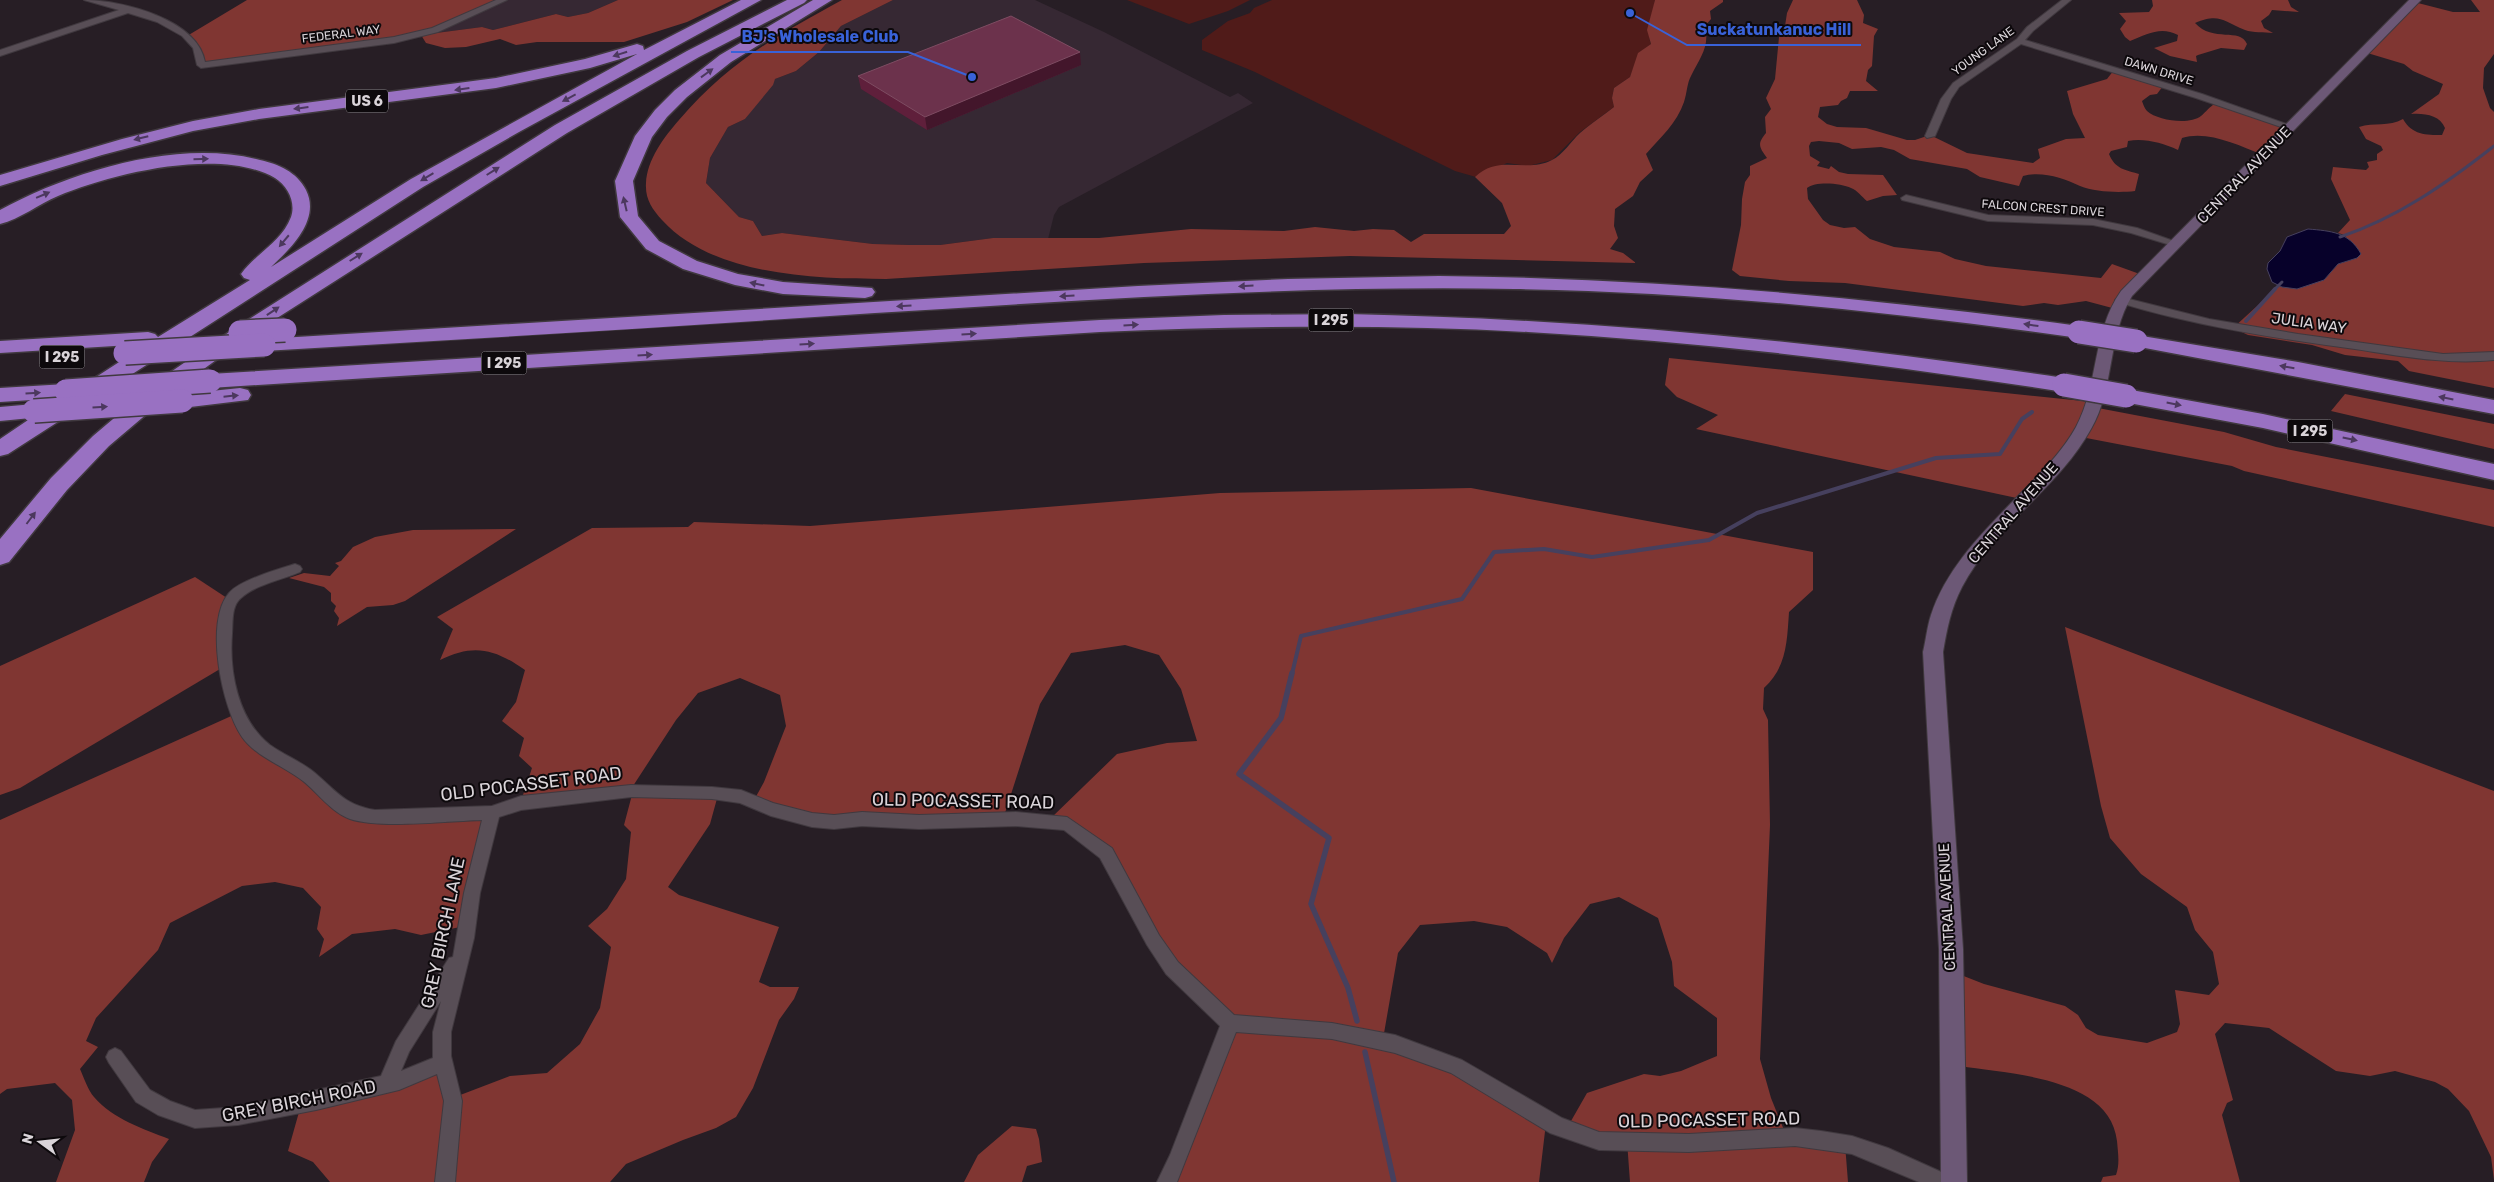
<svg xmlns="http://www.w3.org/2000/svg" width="2494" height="1182" viewBox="0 0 2494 1182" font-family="Rubik,sans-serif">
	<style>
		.built { fill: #362833 }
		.green { fill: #501b19 }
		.forest { fill: #803632 }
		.water { fill: #07012a; stroke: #46405e }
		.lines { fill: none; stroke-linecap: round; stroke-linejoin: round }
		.stream-far2 { stroke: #46405e; stroke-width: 3 }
		.stream-far1 { stroke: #46405e; stroke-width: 4 }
		.stream { stroke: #46405e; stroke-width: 5.5 }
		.street-casing { stroke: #40393f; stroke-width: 2 }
		.secondary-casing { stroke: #40393f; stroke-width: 2 }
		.highway-casing { stroke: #40393f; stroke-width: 3 }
		.street { fill: #584e56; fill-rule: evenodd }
		.secondary { fill: #6c5876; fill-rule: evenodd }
		.highway { fill: #9971c2; fill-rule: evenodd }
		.highway-bridge-casing { stroke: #40393f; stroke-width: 26; stroke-linecap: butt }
		.highway-bridge { stroke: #9971c2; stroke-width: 23 }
		.wall { fill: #5f1f3b }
		.shaded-wall { fill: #43162b }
		.building { fill: #6c324c; stroke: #7e4c62 }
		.oneway { fill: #4c385e }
		.labels { text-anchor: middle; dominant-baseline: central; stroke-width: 4; stroke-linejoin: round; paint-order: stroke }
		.far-street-label { font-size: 12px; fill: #dad4d9; stroke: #0d090c }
		.shield { fill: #0d090c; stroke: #9c979c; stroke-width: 1 }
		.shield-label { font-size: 14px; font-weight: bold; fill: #dad4d9 }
		.street-label { font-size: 15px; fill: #dad4d9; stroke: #0d090c }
		.near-street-label { font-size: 18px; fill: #dad4d9; stroke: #0d090c }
		.leader { fill: none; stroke: #3962d8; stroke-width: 2 }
		.callout-dot { fill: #3962d8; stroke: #0d090c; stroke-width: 2 }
		.callout-label { font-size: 16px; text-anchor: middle; font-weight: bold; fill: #3962d8; stroke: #0d090c; stroke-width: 4; stroke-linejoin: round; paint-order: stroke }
	</style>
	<rect width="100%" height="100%" fill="#271e25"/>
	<g class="built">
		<polygon points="502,0 618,0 588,13 568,17 556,14 493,30 482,27 429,34"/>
		<polygon points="893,0 1035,0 1104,32 1230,97 1238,93 1253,103 1059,207 1054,215 1048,239 993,238 940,245 910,245 873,244 782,233 762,236 753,221 739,217 706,183 710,158 728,127 745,119 775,79 796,71 819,52 841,26"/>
	</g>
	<g class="green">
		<polygon points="1127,0 1250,0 1228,11 1189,24"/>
		<path d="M1272 0H1655C1653 15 1645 28 1651 44L1639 53 1630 77 1614 88 1612 98 1614 107 1580 132 1552 160 1528 166 1507 163 1476 177 1455 171 1255 72 1202 50V40L1228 21 1250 13 1254 8Z"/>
	</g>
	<g class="forest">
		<polygon points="247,0 502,0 420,34 204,64 195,46 187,36"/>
		<polygon points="618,0 733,0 687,22 624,42 537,42 516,45 500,39 466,47 445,48 426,43 421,35 482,27 493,30 556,14 568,17 588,13"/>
		<path d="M842 0H893L841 26 819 52 796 71 775 79 773 85 745 119 728 127 710 158 706 183 739 217 753 221 762 236 782 233 873 244 910 245H940L993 238H1099L1191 229 1284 231 1315 227 1354 231 1373 229 1394 230 1411 242 1424 234H1504L1511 226 1502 203 1475 177C1500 153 1525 174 1552 160 1563 155 1571 141 1580 133 1590 124 1603 116 1614 107L1612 98 1614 88 1630 77 1638 53 1651 44 1647 30 1655 0H1723V2L1710 11 1711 19 1705 26C1710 47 1700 57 1691 76 1687 83 1687 93 1684 102 1677 123 1660 138 1646 154L1653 170 1640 182 1633 196 1615 209 1614 226 1618 238 1610 249 1623 253 1636 263 1350 256 1144 263 886 279C815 279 713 276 662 220 652 209 645 199 646 183 647 160 664 137 679 120 729 62 776 36 842 0Z"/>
		<path d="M1793 0H1857L1864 15 1863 23 1878 29 1874 36 1872 66 1868 70 1866 81 1878 91H1850L1847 98 1841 101 1838 105 1820 107 1818 117 1827 124 1837 127 1866 128 1907 140H1915L1930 135 1967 153 2033 163 2040 158 2038 149 2066 139 2085 138 2073 114 2067 91 2107 79 2114 70 2163 86 2157 94 2150 95 2142 101C2143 104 2145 109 2147 111 2158 121 2190 125 2201 116 2206 112 2209 107 2216 103L2287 126 2261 154C2238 145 2207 130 2182 138L2178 150C2162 143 2145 138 2128 141L2127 147 2111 151 2109 154C2115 169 2125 170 2139 174L2135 191C2119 193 2095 192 2080 186 2063 178 2042 171 2023 176L2019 186 1980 177 1967 169 1910 159 1894 150 1881 147 1852 149 1839 143 1819 141 1811 142 1809 146 1810 156 1820 162 1817 166 1829 169 1831 166 1839 172 1848 174 1883 175 1897 195 1883 196 1867 201C1862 197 1857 190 1851 188 1841 183 1815 181 1807 188L1808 199 1823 220 1830 225 1844 228 1855 227 1870 239 1894 247 1940 252 1955 259 1986 266 2101 278 2112 264 2148 277 2116 309 2086 301 2058 305 2044 303 2023 306 1845 283 1789 281 1740 276 1732 270 1741 225 1742 199 1745 182 1750 175V166L1767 158C1759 147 1757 144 1766 133L1765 117 1771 109 1766 98 1775 79 1779 37 1785 26 1787 13Z"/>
		<path d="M2152 0H2288L2291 7 2299 12 2272 10 2269 15 2261 21 2264 28 2273 33C2264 32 2253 33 2245 30 2222 21 2220 13 2195 23 2213 43 2240 27 2247 44L2244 50 2221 48 2198 55 2196 56 2197 62 2170 56 2154 48 2177 41 2178 35C2161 26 2147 34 2130 41L2125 37 2120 29 2126 21 2119 13 2149 12 2153 6Z"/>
		<path d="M2471 0H2494V54L2484 68 2483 88 2490 108 2494 112V388L2409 371 2398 361 2345 355 2312 345 2248 335 2233 328 2279 286 2282 287 2324 280 2338 264 2357 258 2345 235 2338 233 2350 220 2331 179 2333 167 2366 170 2369 167 2367 162 2377 160V154L2383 150 2381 146 2366 139 2359 127C2374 122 2389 127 2403 119 2412 135 2426 135 2442 135L2445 128C2440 115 2424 113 2411 114L2439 94 2443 84 2413 71 2404 64 2364 52 2414 2 2453 12H2480Z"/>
		<polygon points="1669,358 2083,401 2094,403 2098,408 2224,432 2276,447 2494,490 2494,527 2244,471 2232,466 2081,437 2026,500 1696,429 1718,415 1677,397 1665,385"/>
		<polygon points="2345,394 2494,424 2494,449 2331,411"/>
		<path d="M1471 488 1813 552V590L1789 612C1787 641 1787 667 1764 688L1763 709 1768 720 1770 825 1760 1059 1771 1098 1786 1135 1845 1144 1848 1182H1630L1627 1141 1567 1128 1587 1093 1644 1074 1660 1076 1681 1071 1717 1056V1018L1674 986 1672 962 1658 918 1619 897 1590 904 1564 938 1552 963 1547 953 1507 927 1474 921 1420 925 1398 953 1383 1039 1455 1065 1546 1123 1539 1182H1165L1226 1030 1173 969 1103 850 1050 819 1117 754 1167 743 1197 741 1181 689 1159 655 1125 645 1071 653 1040 704 1004 816 824 821 753 802 764 782 786 726 780 695 740 678 698 693 676 720 633 786 521 801 532 768 519 756 524 738 502 721 516 702 525 670C495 649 474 643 440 660L453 629 437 617 592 528 688 527 694 522 810 526 1220 493Z"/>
		<polygon points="516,529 405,601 393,605 367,607 337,626 339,618 334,611 336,606 331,601 331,593 324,587 289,578 304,573 330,576 339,566 335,563 341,561 353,547 375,537 413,530"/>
		<polygon points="195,577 230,600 220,669 20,788 0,795 0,666"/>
		<path d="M2065 627 2494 791V1180L2491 1157 2469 1111 2448 1089 2435 1082 2395 1071 2370 1076 2336 1071 2269 1028 2225 1023 2215 1034 2233 1100 2227 1103 2222 1115 2240 1182H2101L2103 1177 2116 1175C2120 1164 2118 1153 2117 1141 2110 1077 2009 1074 1960 1066L1956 973 1984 984 2065 1006 2078 1015 2086 1028 2098 1035 2147 1043 2177 1032 2180 1024 2175 990 2209 995 2219 984 2213 952 2195 930 2187 907 2141 874 2110 838 2101 806Z"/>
		<path d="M238 713 247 733 351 813 488 812 465 926 421 935 395 929 352 934 319 957 324 939 317 929 321 907 303 888 275 882 242 886 170 923 158 950 96 1018 86 1041 98 1047 80 1069C84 1078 88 1090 94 1097 113 1119 143 1129 169 1139L152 1162 144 1182H56L75 1130 72 1100 55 1083 7 1089 0 1094V820Z"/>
		<polygon points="633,791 718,795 710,824 668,887 679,895 779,927 759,982 770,987 799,987 794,999 779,1020 753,1088 736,1117 716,1128 683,1140 626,1164 610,1182 330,1182 313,1162 288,1151 301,1105 444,1062 455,1097 510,1076 547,1073 580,1044 600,1008 611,947 588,926 607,909 626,879 631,832 624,825"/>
		<polygon points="1012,1126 1036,1129 1039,1139 1042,1162 1027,1166 1022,1182 964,1182 978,1155"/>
	</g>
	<path class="water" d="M2308 229C2331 231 2349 232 2361 254L2357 258 2338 264 2324 280 2297 289 2282 287 2272 282 2267 269 2268 263 2280 251 2287 237Z"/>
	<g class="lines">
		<g class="stream-far2">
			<path d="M2340 237C2397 218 2447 183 2494 146"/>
			<polyline points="2274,290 2282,282"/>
		</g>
		<g class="stream-far1">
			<polyline points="2246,321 2275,289"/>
			<polyline points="1292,674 1301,636 1462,599 1494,552 1544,549 1592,557 1709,540 1757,513 1936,458 2000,454 2022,419 2032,412"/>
		</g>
		<g class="stream">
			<polyline points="1292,673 1281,718 1239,774 1329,838 1311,904 1348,988 1357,1021"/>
			<polyline points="1365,1052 1394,1182"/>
		</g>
		<g class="street-casing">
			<g id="street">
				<path d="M84 0C121 0 198 19 205 62L394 37 432 28 496 0H507L438 32 394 43 201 68 197 65 193 48 182 36 157 22 128 13 0 56V50L119 10Z"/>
				<polygon points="2062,0 2071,0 2033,31 2025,40 2202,94 2295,127 2287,129 2196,98 2021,44 1959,87 1951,99 1935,136 1927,138 1925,136 1941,99 1953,83 2017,39 2027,27"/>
				<polygon points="1906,195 1988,215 2093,219 2137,228 2182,244 2177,247 2131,233 2093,225 1988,221 1902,200 1901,198"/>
				<path d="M2121 297 2209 319 2298 334 2443 354 2494 352V360C2447 365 2401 356 2355 349 2274 338 2195 326 2117 302L2115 300Z"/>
				<path d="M295 564 300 566 302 569 300 572C281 580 255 585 241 598 231 606 233 623 232 634 229 672 238 720 270 745 284 755 302 762 315 773 337 792 345 805 375 810L492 806 521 796 631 785 712 787 741 790 773 803 812 813 834 815 862 812 919 815 1016 812 1067 817 1112 848 1159 935 1178 962 1234 1015 1332 1023 1395 1035 1462 1060 1562 1118 1599 1132 1689 1134 1795 1128 1821 1131 1852 1136 1888 1148 1948 1175 1951 1182H1919L1852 1154 1795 1146 1689 1152 1599 1150 1550 1133 1451 1073 1395 1053 1332 1039 1236 1032 1177 1182H1157L1170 1155 1220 1026 1166 974 1147 945 1100 858 1064 830 1016 826 919 829 862 826 834 829 812 827 771 816 740 803 712 799 631 797 521 810 499 817 480 893 474 938 451 1032V1056L462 1101 455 1182H435L444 1101 437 1074 399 1090 316 1110 238 1125 195 1128 158 1115 136 1102 109 1063 106 1057 109 1051 115 1048 121 1051 150 1090 170 1101 195 1110 238 1107 381 1076 396 1041 449 958 453 957 464 893 482 820C448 821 380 829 350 819 331 812 318 793 303 781 284 766 256 757 242 737 222 708 204 621 229 593 240 580 279 569 295 564ZM441 1001 433 1032V1058L401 1071 409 1052Z"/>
			</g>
		</g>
		<g class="secondary-casing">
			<path id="secondary" d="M2409 0H2421L2132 296C2107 337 2115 388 2091 429 2058 489 1994 526 1962 587 1951 608 1947 629 1943 652L1963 949 1967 1182H1941L1939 949 1923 652C1926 640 1927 627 1931 615 1946 569 1982 533 2015 499 2037 477 2061 454 2076 427 2099 384 2092 332 2121 291Z"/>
		</g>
		<g class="highway-casing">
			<g id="highway">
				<path d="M741 0H761L519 132 423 187 8 454 0 456V439L31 418 0 421V407L34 404 42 406 44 410 63 398 0 402V388L66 384 74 386 76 390 147 344 0 353V341L148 332 155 334 158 337 250 280 244 278 241 274C256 253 281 243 291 217 296 203 288 186 275 178 221 147 113 173 58 196 39 204 20 219 0 224V210C71 171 180 138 260 160 278 164 297 172 306 190 321 220 290 249 271 267L411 179 637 54 590 68 496 88 259 119 193 131 102 155 0 186V175L122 139 193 121 259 109 496 78 585 59 637 44 643 46 644 50Z"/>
				<polygon points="787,0 807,0 804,3 699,57 567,133 249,336 175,390 109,446 67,490 9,562 0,565 0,539 51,478 93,436 159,380 235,328 555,125 687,51"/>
				<polygon points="813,0 832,0 731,62 687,97 667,117 652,137 633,181 638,216 659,241 697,261 738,274 783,282 872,288 875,292 872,296 865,298 783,294 735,285 683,269 646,249 620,217 615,181 635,136 655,110 675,90 720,55"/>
				<path d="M1439 276C1654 278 1866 297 2079 326L2086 328 2089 332 2086 336 2079 338C1892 312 1704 292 1515 289 1301 285 1088 300 875 313 672 327 468 339 264 351L257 349 254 345 257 341 264 339 1138 286 1288 279Z"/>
				<path d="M1348 314C1589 319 1826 342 2064 378L2072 380 2075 385 2072 390 2064 392C1886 364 1708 342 1528 332 1385 324 1243 326 1100 332L210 388 202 386 199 381 202 376 210 374 1100 320 1224 315Z"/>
				<polygon points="2136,335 2298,362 2494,400 2494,414 2129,345 2126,341 2129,337"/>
				<polygon points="240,388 248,390 251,395 248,400 182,408 174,406 171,401 174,396 182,394"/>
				<polygon points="2126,389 2263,414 2494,464 2494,480 2263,428 2118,401 2115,396 2118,391"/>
			</g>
		</g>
		<use href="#street" class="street"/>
		<use href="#secondary" class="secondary"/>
		<use href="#highway" class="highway"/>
		<g class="highway-bridge-casing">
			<g id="highway-bridge">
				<polyline points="240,332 285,330"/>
				<polyline points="2079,332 2136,341"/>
				<polyline points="125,353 264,345"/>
				<polyline points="2064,385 2126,396"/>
				<polyline points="66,391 210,381"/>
				<polyline points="34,411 182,401"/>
			</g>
		</g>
		<use href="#highway-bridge" class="highway-bridge"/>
	</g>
	<polygon class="wall" points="1081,65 927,130 861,89 858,76"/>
	<polygon class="shaded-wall" points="1080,52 1081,65 927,130 925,117"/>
	<polygon class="building" points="1011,16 1080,52 925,117 858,76"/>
	<defs><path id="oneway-solid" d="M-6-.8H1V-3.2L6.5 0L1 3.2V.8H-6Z" transform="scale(1.25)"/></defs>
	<g class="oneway">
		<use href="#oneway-solid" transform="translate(620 54) rotate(162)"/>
		<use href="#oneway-solid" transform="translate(707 73) rotate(-36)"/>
		<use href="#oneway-solid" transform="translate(462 89) rotate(172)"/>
		<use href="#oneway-solid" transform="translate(569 98) rotate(152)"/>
		<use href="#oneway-solid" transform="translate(301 108) rotate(173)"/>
		<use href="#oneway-solid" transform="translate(141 138) rotate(166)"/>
		<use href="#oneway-solid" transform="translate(201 159) rotate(-1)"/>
		<use href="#oneway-solid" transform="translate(493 171) rotate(-32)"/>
		<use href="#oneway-solid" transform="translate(427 177) rotate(149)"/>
		<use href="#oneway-solid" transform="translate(43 195) rotate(-23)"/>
		<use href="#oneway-solid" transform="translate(625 204) rotate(-103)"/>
		<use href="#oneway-solid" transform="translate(284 241) rotate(130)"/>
		<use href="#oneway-solid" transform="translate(356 257) rotate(-32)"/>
		<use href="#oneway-solid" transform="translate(757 284) rotate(-168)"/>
		<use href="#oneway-solid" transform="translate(1246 286) rotate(177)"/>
		<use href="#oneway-solid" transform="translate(1067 296) rotate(176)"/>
		<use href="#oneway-solid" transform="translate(904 306) rotate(176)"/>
		<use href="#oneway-solid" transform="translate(273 311) rotate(-34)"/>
		<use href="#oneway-solid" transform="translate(1131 325) rotate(-3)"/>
		<use href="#oneway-solid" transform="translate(2031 325) rotate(-172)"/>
		<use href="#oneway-solid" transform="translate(969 334) rotate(-3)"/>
		<use href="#oneway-solid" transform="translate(807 344) rotate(-4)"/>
		<use href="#oneway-solid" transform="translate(645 355) rotate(-4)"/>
		<use href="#oneway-solid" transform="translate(2287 367) rotate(-170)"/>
		<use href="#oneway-solid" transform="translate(33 393) rotate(-4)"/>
		<use href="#oneway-solid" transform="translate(231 396) rotate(-6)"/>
		<use href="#oneway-solid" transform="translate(2446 398) rotate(-169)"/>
		<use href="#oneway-solid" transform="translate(2174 404) rotate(11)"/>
		<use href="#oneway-solid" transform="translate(100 407) rotate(-4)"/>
		<use href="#oneway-solid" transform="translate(2350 439) rotate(12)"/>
		<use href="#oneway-solid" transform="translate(31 518) rotate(-53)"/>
	</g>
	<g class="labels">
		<g class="far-street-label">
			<text transform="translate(341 34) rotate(-7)">FEDERAL WAY</text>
			<text transform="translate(1983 51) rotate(-36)">YOUNG LANE</text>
			<text transform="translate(2159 71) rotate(17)">DAWN DRIVE</text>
			<text transform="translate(2043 208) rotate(4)">FALCON CREST DRIVE</text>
		</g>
		<g class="shield">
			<rect x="346" y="89.5" width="42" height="23" rx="4"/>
			<rect x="1308.5" y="308.5" width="45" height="23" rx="4"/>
			<rect x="39.5" y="345.5" width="45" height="23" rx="4"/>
			<rect x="481.5" y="351.5" width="45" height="23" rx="4"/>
			<rect x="2287.5" y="419.5" width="45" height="23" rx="4"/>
		</g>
		<g class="shield-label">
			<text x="367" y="101">US 6</text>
			<text x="1331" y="320">I 295</text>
			<text x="62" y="357">I 295</text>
			<text x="504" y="363">I 295</text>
			<text x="2310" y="431">I 295</text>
		</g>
		<g class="street-label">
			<text transform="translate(2244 175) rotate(-46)">CENTRAL AVENUE</text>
			<text transform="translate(2309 323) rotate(8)">JULIA WAY</text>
			<text transform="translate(2013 513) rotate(-49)">CENTRAL AVENUE</text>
			<text transform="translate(1947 907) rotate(-93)">CENTRAL AVENUE</text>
		</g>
		<g class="near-street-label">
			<text transform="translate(531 784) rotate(-7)">OLD POCASSET ROAD</text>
			<text transform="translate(963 801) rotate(1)">OLD POCASSET ROAD</text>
			<text transform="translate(443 933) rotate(-78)">GREY BIRCH LANE</text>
			<text transform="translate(299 1101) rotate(-11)">GREY BIRCH ROAD</text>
			<text transform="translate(1709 1120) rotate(-1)">OLD POCASSET ROAD</text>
		</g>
	</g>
	<path class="leader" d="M1630 13L1687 45H1861M972 77L908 52H731"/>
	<g class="callout-dot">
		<circle cx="1630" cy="13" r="5"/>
		<circle cx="972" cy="77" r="5"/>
	</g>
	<g class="callout-label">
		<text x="1774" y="35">Suckatunkanuc Hill</text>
		<text x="820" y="42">BJ's Wholesale Club</text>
	</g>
	<g transform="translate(40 1142) rotate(285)" stroke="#0d090c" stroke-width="4" paint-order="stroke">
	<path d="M0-4L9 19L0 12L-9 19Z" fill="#dad4d9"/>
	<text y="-8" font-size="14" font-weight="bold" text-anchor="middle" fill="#dad4d9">N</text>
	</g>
</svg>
